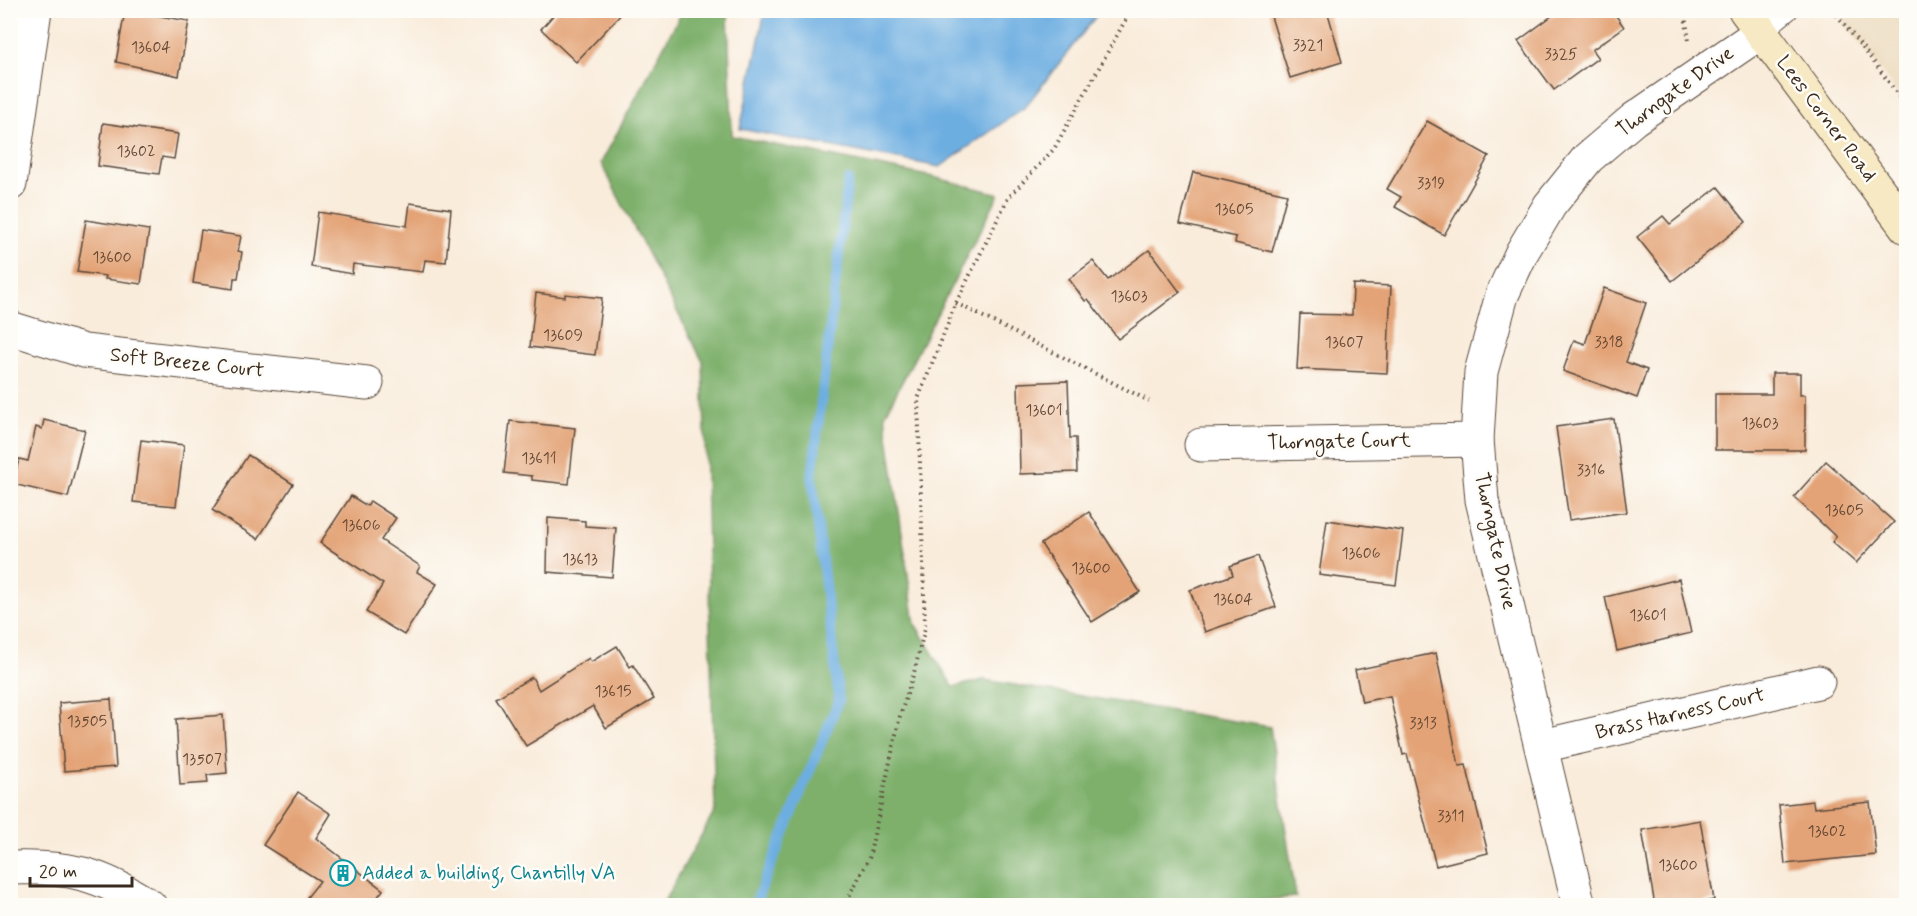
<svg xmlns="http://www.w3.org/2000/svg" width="1917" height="916" viewBox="0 0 1917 916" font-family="Mynerve,sans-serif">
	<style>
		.built { fill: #ebd8ba }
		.forest { fill: #7eb06c; stroke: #5c6d45; stroke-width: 1.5 }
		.water { fill: #6daee1; stroke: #546c80; stroke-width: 1.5 }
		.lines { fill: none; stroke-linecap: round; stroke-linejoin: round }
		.stream { stroke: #6daee1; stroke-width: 10 }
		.building { fill: #e3a376 }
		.lane-casing { stroke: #58473a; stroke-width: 22 }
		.street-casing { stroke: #58473a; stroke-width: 35 }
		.secondary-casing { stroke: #58473a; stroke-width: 35 }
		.path { stroke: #58473a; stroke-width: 4; stroke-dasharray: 1.5 4.5; stroke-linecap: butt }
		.lane { stroke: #fff; stroke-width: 20 }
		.street { stroke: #fff; stroke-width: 33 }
		.secondary { stroke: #f7e9c3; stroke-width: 33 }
		.labels { text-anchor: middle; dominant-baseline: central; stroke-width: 5; stroke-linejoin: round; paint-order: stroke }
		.number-label { font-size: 16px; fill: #654834 }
		.street-label { font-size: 20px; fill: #3b2a1e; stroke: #fdfcf7 }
		.culture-label { font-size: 20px; fill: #0d838f; stroke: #fdfcf7; text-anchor: start }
	</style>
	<rect width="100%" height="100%" fill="#fdfcf7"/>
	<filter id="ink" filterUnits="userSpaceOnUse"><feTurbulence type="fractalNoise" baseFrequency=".0167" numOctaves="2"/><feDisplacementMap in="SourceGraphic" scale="12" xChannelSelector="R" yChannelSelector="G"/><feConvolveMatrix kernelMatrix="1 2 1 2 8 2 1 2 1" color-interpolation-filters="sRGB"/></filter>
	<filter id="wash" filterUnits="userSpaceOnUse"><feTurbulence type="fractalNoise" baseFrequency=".008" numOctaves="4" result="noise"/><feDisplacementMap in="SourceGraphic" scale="24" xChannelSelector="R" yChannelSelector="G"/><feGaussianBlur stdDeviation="1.35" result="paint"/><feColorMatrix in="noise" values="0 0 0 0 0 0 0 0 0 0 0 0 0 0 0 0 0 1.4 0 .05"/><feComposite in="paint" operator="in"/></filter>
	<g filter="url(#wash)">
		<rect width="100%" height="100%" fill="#f9ecdb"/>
		<polygon class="built" points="1836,11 1906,11 1906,106"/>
		<polygon class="forest" points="683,10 728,11 732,136 933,177 999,194 885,415 915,624 953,687 984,680 1270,727 1296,897 1204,906 662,905 715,811 703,362 601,163"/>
		<polygon class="water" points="765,11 765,10 1100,11 1025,107 940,167 740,129"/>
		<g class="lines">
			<polyline class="stream" points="754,906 839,700 812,477 848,180"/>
		</g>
		<g id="blocks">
			<g class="building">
				<polygon points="125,10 154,10 153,15 189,21 179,76 116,62"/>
				<polygon points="558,10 625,10 576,62 541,29"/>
				<polygon points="1269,10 1327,10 1342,62 1290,78"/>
				<polygon points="1560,10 1612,10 1624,27 1592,50 1598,58 1554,90 1518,41"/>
				<polygon points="1427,121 1489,156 1444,235 1395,207 1401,197 1387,189"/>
				<polygon points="103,123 178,134 174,159 162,157 159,174 98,166"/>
				<polygon points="1193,172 1287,194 1272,252 1235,243 1236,237 1180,224"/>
				<polygon points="1718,187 1746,222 1672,281 1637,237 1663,216 1670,224"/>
				<polygon points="410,203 451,209 446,262 425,260 423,272 353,264 352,274 311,267 318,212 407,226"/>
				<polygon points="86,220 149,230 141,284 105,279 106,276 77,272"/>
				<polygon points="201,230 241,236 238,251 242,252 238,278 234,278 233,289 193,283"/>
				<polygon points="1149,250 1180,292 1118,339 1088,299 1085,301 1069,279 1093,261 1108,280"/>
				<polygon points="1353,284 1391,286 1387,373 1297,369 1300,314 1352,315"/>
				<polygon points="1604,288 1646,303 1626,362 1647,370 1637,398 1563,371 1574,340 1585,344"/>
				<polygon points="536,293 565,297 565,294 602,298 595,355 530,347"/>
				<polygon points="1772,373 1800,373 1800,395 1805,395 1805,450 1715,450 1715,394 1772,394"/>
				<polygon points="1068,381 1070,438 1076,438 1077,472 1020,474 1018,383"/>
				<polygon points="1614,419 1627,512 1569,520 1556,427"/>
				<polygon points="44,420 85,430 68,497 13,484 19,459 28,461 36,427 42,429"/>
				<polygon points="510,421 575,428 569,484 532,480 532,476 504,473"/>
				<polygon points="141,440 184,445 176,506 133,502"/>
				<polygon points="248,455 293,484 258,539 212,510"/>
				<polygon points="1826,461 1894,522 1856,563 1832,542 1836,537 1794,497"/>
				<polygon points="351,496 367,506 370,501 396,518 381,540 420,566 417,572 437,584 404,635 366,612 383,584 320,543"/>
				<polygon points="1089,512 1140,592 1092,622 1041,544"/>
				<polygon points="548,518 585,521 585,526 616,528 612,577 547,572"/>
				<polygon points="1327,520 1403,531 1396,585 1319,575"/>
				<polygon points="1258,556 1276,607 1205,632 1190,590 1233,575 1230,566"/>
				<polygon points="1679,579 1691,633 1617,651 1605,597"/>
				<polygon points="617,646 630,667 633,665 654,699 606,728 593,706 526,746 496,698 532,677 539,690 589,658 591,662"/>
				<polygon points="1436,653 1459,766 1466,765 1488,853 1436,866 1407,754 1403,755 1390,696 1362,702 1355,670"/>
				<polygon points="111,699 116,767 64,771 59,703"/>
				<polygon points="223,715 227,773 207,775 208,783 180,785 176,719"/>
				<polygon points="298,792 331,814 316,838 383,890 371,906 300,906 320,881 263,845"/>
				<polygon points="1813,801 1814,808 1870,802 1876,855 1785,864 1779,805"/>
				<polygon points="1700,820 1714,900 1682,906 1655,906 1642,830"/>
			</g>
		</g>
	</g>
	<g filter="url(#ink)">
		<use href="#blocks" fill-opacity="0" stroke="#58473a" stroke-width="1.5"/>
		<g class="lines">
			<g class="lane-casing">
				<polyline id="lane" points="1761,32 1788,10"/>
			</g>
			<g class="street-casing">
				<g id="street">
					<polyline points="10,184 35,10"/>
					<polyline points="10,328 84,351 367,383"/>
					<polyline points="1201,445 1477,440"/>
					<polyline points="1542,746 1818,682"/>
					<path d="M10 868C70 866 100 874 150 906"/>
					<polyline points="1579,906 1482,500 1477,440 1481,372 1502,295 1522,252 1550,205 1588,158 1634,119 1761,32"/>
				</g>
			</g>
			<g class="secondary-casing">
				<polyline id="secondary" points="1745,10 1906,227"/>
			</g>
			<g class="path">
				<polyline points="1681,10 1685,16 1689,41"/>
				<polyline points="1833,10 1877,66 1906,106"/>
				<polyline points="956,303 1149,401"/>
				<polyline points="844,906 869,858 900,716 915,669 925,627 918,399 956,303 1008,198 1054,149 1131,10"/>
			</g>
			<use href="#lane" class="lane"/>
			<use href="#street" class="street"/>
			<use href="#secondary" class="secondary"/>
		</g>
	</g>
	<defs>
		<g id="building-ring" transform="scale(1.35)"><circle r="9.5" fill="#fdfcf7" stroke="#0f9aa8" stroke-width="1.5"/><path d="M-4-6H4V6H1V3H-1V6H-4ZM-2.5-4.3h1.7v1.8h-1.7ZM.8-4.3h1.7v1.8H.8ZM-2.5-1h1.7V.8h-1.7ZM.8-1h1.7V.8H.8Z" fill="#0f9aa8"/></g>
	</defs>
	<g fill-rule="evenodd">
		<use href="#building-ring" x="343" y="873"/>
	</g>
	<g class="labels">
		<g class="number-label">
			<text x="1308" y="45">3321</text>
			<text x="151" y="47">13604</text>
			<text x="1561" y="54">3325</text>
			<text x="136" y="151">13602</text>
			<text x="1431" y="183">3319</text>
			<text x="1234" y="209">13605</text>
			<text x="112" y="257">13600</text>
			<text x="1129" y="296">13603</text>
			<text x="563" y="335">13609</text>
			<text x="1344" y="342">13607</text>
			<text x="1609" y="342">3318</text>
			<text x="1044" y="410">13601</text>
			<text x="1760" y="423">13603</text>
			<text x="539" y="458">13611</text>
			<text x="1591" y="470">3316</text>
			<text x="1844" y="510">13605</text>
			<text x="361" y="525">13606</text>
			<text x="1361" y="553">13606</text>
			<text x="580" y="559">13613</text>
			<text x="1091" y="568">13600</text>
			<text x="1233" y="599">13604</text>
			<text x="1648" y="615">13601</text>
			<text x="613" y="691">13615</text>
			<text x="87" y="721">13505</text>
			<text x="1423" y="723">3313</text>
			<text x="202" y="759">13507</text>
			<text x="1451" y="816">3311</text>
			<text x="1827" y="831">13602</text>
			<text x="1678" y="865">13600</text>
		</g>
		<g class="street-label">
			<text transform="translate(1675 92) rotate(-36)">Thorngate Drive</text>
			<text transform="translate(1826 119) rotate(53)">Lees Corner Road</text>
			<text transform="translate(187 363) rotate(6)">Soft Breeze Court</text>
			<text transform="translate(1339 442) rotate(-1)">Thorngate Court</text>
			<text transform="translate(1495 541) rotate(78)">Thorngate Drive</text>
			<text transform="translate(1680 714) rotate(-13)">Brass Harness Court</text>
		</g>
		<g class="culture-label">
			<text x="362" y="873">Added a building, Chantilly VA</text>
		</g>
	</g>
	<rect width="1917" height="916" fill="none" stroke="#fdfcf7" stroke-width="36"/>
	<path d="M30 877v9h102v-9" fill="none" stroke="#3b2a1e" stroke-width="3"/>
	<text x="39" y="877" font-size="18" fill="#3b2a1e" stroke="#fdfcf7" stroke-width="4.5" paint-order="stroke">20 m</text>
</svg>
